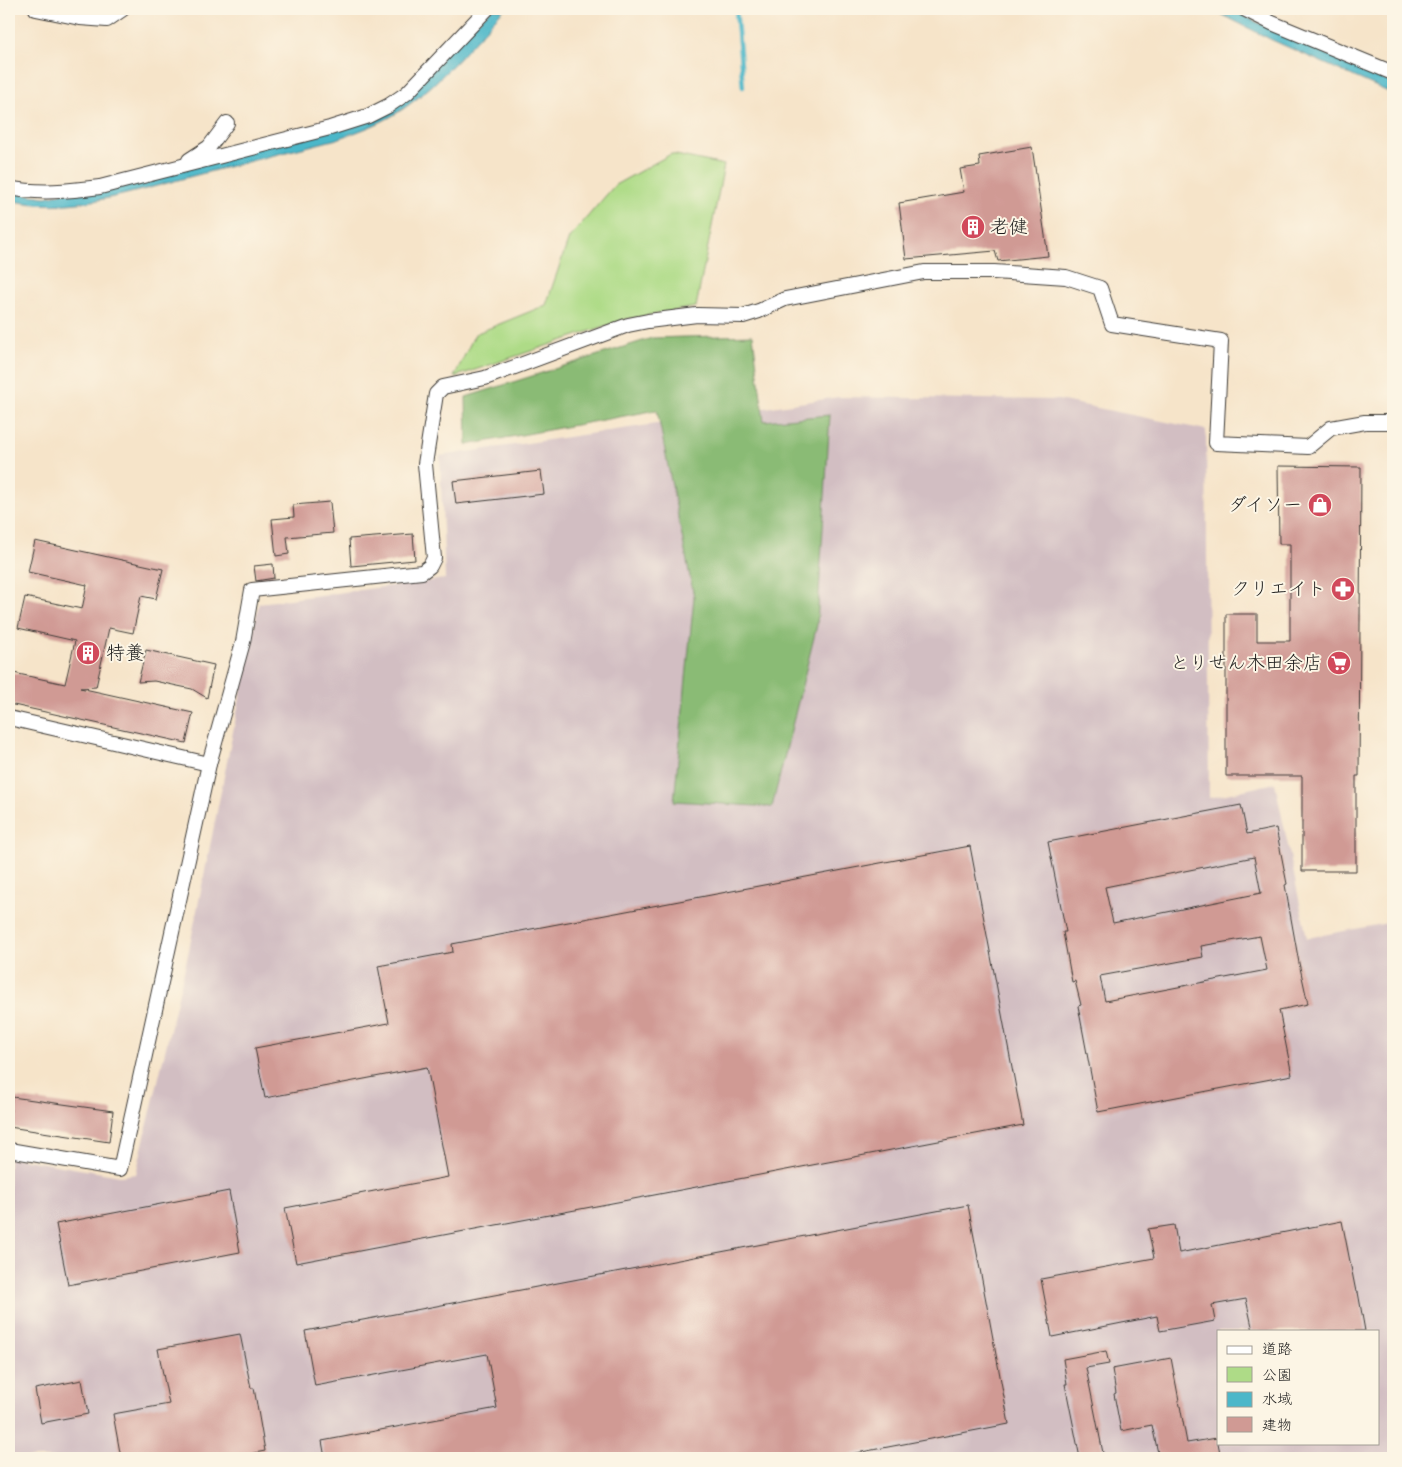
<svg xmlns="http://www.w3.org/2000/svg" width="1402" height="1467" viewBox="0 0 1402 1467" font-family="'Architects Daughter','Klee One',sans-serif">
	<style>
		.industrial { fill: #d2bec2; fill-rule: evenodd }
		.green { fill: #aedb87; stroke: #657c52 }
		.forest { fill: #8abb74; stroke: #536c48 }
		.water { fill: #4cb7c9; stroke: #346a72 }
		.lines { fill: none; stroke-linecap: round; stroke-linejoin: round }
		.stream { stroke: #4cb7c9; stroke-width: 4.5 }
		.building { fill: #d09a94; fill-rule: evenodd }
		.minor-casing { stroke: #3d3a36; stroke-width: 16 }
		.minor { stroke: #fff; stroke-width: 14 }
		.labels { text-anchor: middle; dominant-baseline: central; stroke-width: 4; stroke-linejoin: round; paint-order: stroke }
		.poi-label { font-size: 19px; fill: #1c1c1c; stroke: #fcf5e5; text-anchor: end }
	</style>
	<rect width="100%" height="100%" fill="#fcf5e5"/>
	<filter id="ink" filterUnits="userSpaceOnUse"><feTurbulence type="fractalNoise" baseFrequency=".02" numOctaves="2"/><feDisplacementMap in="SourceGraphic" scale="10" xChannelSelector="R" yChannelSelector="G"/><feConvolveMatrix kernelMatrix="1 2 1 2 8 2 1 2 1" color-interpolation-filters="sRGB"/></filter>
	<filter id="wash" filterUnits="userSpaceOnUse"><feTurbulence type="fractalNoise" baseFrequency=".0096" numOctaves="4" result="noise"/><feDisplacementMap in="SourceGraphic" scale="20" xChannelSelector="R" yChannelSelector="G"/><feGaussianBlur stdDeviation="1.12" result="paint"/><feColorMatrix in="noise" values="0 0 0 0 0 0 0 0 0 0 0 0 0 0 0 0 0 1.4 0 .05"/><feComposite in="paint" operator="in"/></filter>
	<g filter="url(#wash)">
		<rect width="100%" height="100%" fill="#f6e4c9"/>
		<path class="industrial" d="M839 397 1058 400 1206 430 1209 798 1275 783 1307 938 1393 922V1458H9V1157L120 1176 136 1174 189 950 259 603 445 579 440 456ZM1218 1331H1378V1443H1218Z"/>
		<polygon class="green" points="671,154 724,165 696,307 626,319 454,377 475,334 546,305 569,238 615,185"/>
		<polygon class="forest" points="753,335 764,421 830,415 817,625 772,807 674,801 694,597 657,410 467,445 466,397 652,338"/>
		<g class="water">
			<path d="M492 9H504C472 43 442 82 403 109 383 123 360 131 337 139 287 152 238 164 189 177 130 193 70 214 9 200V192L46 197 367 120Z"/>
			<polygon points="1211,9 1230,9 1277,32 1393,84 1393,94 1272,40"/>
		</g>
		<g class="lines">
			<polyline class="stream" points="736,9 743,87"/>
		</g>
		<g id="blocks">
			<g class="building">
				<polygon points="1032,147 1048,256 998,261 995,251 906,259 899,203 964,192 960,169 980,166 979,156"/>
				<polygon points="1278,466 1361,467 1359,776 1356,776 1356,871 1302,871 1302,776 1226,776 1226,614 1257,614 1257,641 1290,641 1290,544 1279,544"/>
				<polygon points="541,471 544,494 456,504 453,481"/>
				<polygon points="330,502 333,533 287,537 289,554 276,556 272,519 294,517 293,505"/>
				<polygon points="413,534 415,560 351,566 349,539"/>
				<polygon points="35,541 163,569 156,599 141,596 133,633 109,628 96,687 80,688 193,713 186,743 9,704 9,672 65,684 75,641 18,628 25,597 82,609 87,585 28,572"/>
				<polygon points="273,564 274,578 256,581 254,566"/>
				<polygon points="146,650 214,665 207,698 192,689 154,681 138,682"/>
				<path d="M1241 805 1247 834 1276 828 1287 884 1285 885 1299 963 1308 1004 1279 1010 1292 1075 1098 1112 1078 1006 1081 1005 1075 981 1072 982 1063 932H1066L1048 842ZM1254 857 1261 893 1113 923 1105 887ZM1260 936 1267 970 1105 1001 1100 976 1203 957 1201 946Z"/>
				<polygon points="970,846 1023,1125 296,1263 285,1208 448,1177 427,1067 265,1098 255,1048 389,1023 378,966 453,952 452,944"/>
				<polygon points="12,1097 113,1111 109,1142 9,1127"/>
				<polygon points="229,1191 240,1252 68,1285 56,1224"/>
				<polygon points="968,1205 1009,1424 830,1458 325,1458 322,1441 497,1408 487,1354 315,1386 305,1331"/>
				<polygon points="1342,1221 1356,1292 1358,1292 1365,1331 1253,1331 1246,1299 1212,1305 1215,1321 1160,1331 1157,1316 1052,1337 1041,1279 1154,1258 1148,1229 1174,1225 1179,1253"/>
				<polygon points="240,1334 251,1388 254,1388 265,1451 229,1458 121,1458 113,1414 169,1404 158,1349"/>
				<polygon points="1106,1351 1109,1364 1086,1368 1104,1458 1080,1458 1065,1384 1067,1384 1063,1359"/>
				<polygon points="1171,1358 1187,1443 1217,1438 1221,1458 1159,1458 1152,1425 1121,1431 1114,1394 1116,1393 1112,1369"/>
				<polygon points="82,1380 88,1414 41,1423 35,1389"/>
			</g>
		</g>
	</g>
	<g filter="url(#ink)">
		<use href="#blocks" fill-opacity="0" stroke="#3d3a36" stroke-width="1"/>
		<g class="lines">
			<g class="minor-casing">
				<g id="minor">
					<polyline points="36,9 80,18 107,20 123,9"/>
					<polyline points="1244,9 1272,23 1393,73"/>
					<polyline points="189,160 209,147 227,123"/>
					<path d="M9 188C39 194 69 191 100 187L330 128 368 116 388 106 407 93 487 9"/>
					<polyline points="9,718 209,764"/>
					<polyline points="9,1150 120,1169 209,764 243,642 252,590 422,572 430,566 434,558 425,464 436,394 443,387 485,378 628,325 648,321 697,315 743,316 759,311 785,299 924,272 994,272 1066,277 1100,288 1112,324 1221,341 1216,443 1308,447 1331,428 1365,422 1393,422"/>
				</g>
			</g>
			<use href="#minor" class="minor"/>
		</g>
	</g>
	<defs>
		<g id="building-disc" transform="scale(1.25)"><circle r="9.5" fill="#d1495b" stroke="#fcf5e5"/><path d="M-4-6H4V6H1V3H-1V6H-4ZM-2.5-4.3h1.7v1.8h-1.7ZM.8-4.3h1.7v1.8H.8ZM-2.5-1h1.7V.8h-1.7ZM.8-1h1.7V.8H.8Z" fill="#fff"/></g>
		<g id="shop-disc" transform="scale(1.25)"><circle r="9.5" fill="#d1495b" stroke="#fcf5e5"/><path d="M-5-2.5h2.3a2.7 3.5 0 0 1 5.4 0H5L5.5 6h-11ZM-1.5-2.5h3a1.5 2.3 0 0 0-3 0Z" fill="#fff"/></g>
		<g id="pharmacy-disc" transform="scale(1.25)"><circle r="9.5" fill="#d1495b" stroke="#fcf5e5"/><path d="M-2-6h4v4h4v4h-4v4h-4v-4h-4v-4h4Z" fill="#fff"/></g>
		<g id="supermarket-disc" transform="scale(1.25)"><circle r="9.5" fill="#d1495b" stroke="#fcf5e5"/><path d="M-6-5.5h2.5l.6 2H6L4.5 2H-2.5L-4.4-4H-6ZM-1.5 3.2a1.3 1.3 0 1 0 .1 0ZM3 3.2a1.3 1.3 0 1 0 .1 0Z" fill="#fff"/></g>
	</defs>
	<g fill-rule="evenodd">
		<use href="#building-disc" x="973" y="227"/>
		<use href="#shop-disc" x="1320" y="505"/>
		<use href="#pharmacy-disc" x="1343" y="589"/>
		<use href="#building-disc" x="88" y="653"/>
		<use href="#supermarket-disc" x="1339" y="663"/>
	</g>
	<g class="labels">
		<g class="poi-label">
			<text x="990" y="227" text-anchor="start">老健</text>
			<text x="1302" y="505">ダイソー</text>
			<text x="1326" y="589">クリエイト</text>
			<text x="106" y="653" text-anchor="start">特養</text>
			<text x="1322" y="663">とりせん木田余店</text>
		</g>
	</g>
	<rect width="1402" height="1467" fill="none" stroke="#fcf5e5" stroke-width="30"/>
	<rect x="1217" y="1330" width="162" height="115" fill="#fcf5e5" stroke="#a29e95"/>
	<rect x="1227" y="1346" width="25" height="8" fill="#ffffff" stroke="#a29e95"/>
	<text x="1262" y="1354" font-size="15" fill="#1c1c1c">道路</text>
	<rect x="1227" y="1367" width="25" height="15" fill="#aedb87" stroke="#a29e95"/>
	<text x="1262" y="1380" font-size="15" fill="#1c1c1c">公園</text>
	<rect x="1227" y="1392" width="25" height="15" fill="#4cb7c9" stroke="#a29e95"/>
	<text x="1262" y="1404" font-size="15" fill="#1c1c1c">水域</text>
	<rect x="1227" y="1417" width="25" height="15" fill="#d09a94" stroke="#a29e95"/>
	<text x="1262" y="1430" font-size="15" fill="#1c1c1c">建物</text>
</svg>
